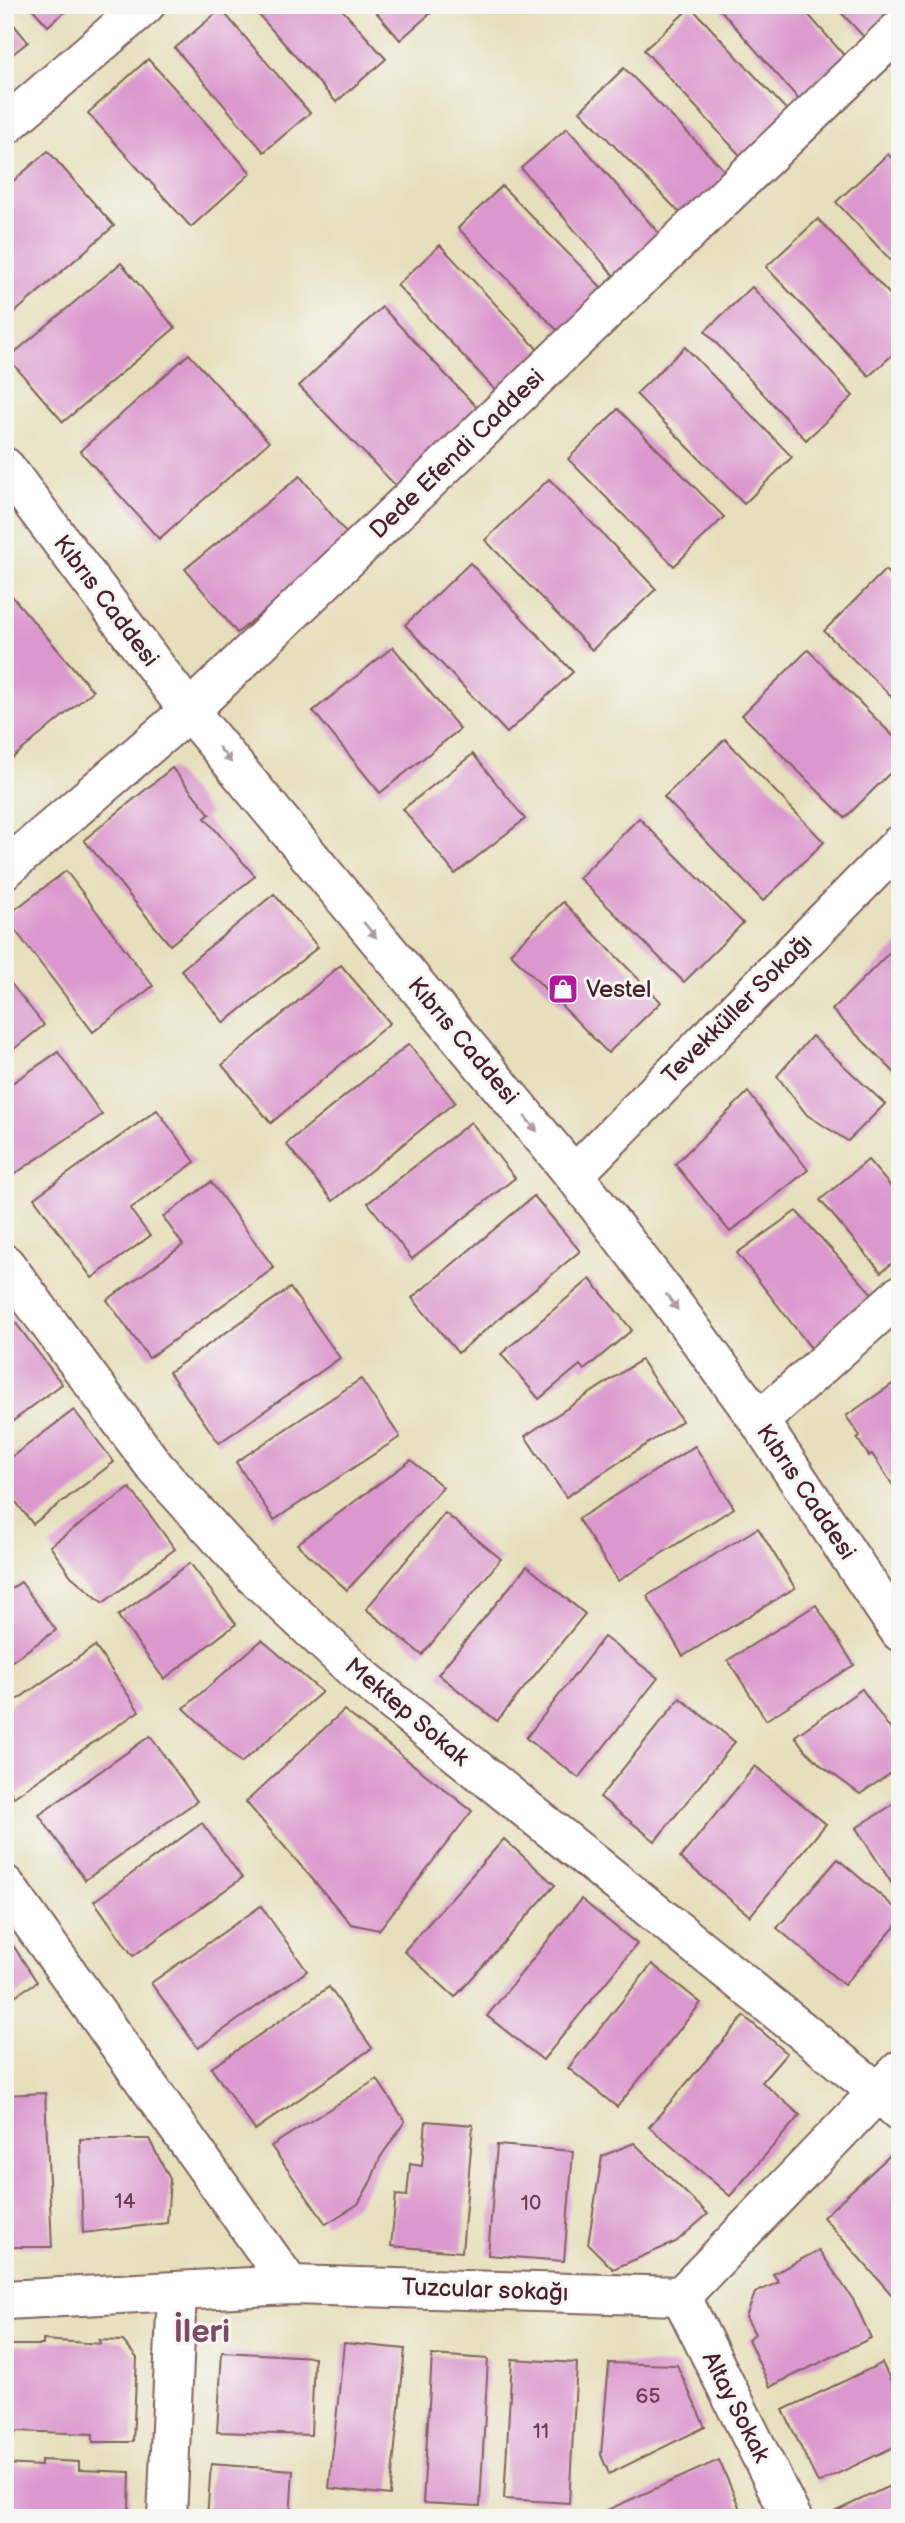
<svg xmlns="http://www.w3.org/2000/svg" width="905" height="2523" viewBox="0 0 905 2523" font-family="'Balsamiq Sans',sans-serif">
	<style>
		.building { fill: #db98ce }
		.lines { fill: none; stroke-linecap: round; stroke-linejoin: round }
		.street-casing { stroke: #81625d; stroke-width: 42 }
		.secondary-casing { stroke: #81625d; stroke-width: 42 }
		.street { stroke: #fff; stroke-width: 38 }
		.secondary { stroke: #fff; stroke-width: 38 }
		.oneway { fill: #ae9aa0 }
		.labels { text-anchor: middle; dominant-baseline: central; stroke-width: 6; stroke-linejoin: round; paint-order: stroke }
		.number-label { font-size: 21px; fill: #6e3d54 }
		.street-label { font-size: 24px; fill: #4a1f2b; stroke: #f6f6f2 }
		.poi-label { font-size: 24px; fill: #4a1f2b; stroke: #f6f6f2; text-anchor: start }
		.district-label { font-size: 32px; font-weight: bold; fill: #7d4964; stroke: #f6f6f2 }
	</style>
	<rect width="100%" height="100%" fill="#f6f6f2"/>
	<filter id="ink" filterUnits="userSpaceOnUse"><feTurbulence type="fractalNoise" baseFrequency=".0143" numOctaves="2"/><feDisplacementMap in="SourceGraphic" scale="14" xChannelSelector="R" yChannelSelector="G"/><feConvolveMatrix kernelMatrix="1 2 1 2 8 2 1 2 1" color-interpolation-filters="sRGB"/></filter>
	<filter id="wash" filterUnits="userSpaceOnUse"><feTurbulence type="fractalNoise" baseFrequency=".00686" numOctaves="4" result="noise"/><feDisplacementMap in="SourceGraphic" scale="28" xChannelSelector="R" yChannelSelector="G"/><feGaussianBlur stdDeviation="1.57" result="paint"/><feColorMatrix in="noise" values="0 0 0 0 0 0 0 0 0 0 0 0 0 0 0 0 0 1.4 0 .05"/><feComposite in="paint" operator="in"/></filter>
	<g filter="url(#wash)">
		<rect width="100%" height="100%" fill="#e6dfbb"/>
		<g id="blocks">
			<g class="building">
				<polygon points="29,5 72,5 48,26"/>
				<polygon points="250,5 338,5 386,59 336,102"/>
				<polygon points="370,5 440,5 400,40"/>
				<polygon points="716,5 800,5 850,62 803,104"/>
				<polygon points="834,5 898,5 864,37"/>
				<polygon points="691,7 795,119 747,163 644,50"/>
				<polygon points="221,9 310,113 264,152 175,48"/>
				<polygon points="5,14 28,42 5,60"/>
				<polygon points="148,59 251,173 191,227 88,113"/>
				<polygon points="624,68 730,176 686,219 580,111"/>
				<polygon points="567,128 662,237 616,278 521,168"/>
				<polygon points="48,151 114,226 5,321 5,188"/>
				<polygon points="888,154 900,167 900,270 836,202"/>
				<polygon points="502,186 605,291 561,334 458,228"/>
				<polygon points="818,219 900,305 900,348 869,376 766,267"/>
				<polygon points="440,245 542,354 499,394 397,285"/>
				<polygon points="121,263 175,328 63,422 8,358"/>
				<polygon points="752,287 853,396 806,440 705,331"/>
				<polygon points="382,307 483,414 402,492 299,386"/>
				<polygon points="685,347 792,457 744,504 636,394"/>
				<polygon points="189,354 269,442 159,539 80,451"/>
				<polygon points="618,409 724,517 674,566 568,459"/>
				<polygon points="300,476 352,540 237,633 185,569"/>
				<polygon points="549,479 656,589 592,650 485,540"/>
				<polygon points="470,563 573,672 507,733 405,625"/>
				<polygon points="885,570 900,585 900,705 824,631"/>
				<polygon points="5,588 93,691 10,760 5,755"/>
				<polygon points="393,647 460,729 380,793 313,711"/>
				<polygon points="808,650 900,743 900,763 845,818 742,715"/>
				<polygon points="725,739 824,842 763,901 664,797"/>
				<polygon points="473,754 525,819 455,874 403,809"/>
				<polygon points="172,768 210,814 205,818 255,876 170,945 84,840"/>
				<polygon points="639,818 743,923 684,982 579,878"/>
				<polygon points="66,871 153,986 93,1032 5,917"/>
				<polygon points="274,894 318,947 224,1023 181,970"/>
				<polygon points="563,902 661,1002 608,1053 510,953"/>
				<polygon points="900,942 900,1078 832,1010"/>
				<polygon points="341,965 390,1023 271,1123 222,1065"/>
				<polygon points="5,976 44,1025 5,1056"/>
				<polygon points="812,1036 885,1104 848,1141 807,1115 777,1076"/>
				<polygon points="409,1044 455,1102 333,1201 286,1144"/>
				<polygon points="58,1052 102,1115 13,1175 5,1163 5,1088"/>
				<polygon points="748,1092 808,1170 730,1232 675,1164"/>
				<polygon points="157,1110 195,1162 130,1209 150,1236 92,1278 34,1198"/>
				<polygon points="471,1122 515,1178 412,1259 368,1203"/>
				<polygon points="868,1160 900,1197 900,1257 881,1272 820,1200"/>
				<polygon points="211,1182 274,1268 149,1358 107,1300 183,1245 163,1217"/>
				<polygon points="534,1196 580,1251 458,1353 412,1298"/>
				<polygon points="796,1211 876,1298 811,1348 737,1253"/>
				<polygon points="590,1279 632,1330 584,1370 580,1365 539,1399 501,1354"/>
				<polygon points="290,1288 340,1358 219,1443 169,1372"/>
				<polygon points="5,1309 62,1384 5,1427"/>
				<polygon points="641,1360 682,1421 566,1497 525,1436"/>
				<polygon points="361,1379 400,1437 274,1520 236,1462"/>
				<polygon points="900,1379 900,1496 872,1454 869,1456 857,1438 860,1436 846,1416"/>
				<polygon points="74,1410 114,1462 33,1524 5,1488 5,1462"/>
				<polygon points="695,1446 734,1508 618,1581 578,1519"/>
				<polygon points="411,1460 443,1487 347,1590 297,1544"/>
				<polygon points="130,1488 175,1549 103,1603 71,1576 50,1546"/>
				<polygon points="445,1513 501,1559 422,1655 366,1609"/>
				<polygon points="758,1528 795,1588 683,1656 647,1596"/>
				<polygon points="190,1563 236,1624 164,1679 118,1616"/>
				<polygon points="527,1566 585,1614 497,1721 438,1674"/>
				<polygon points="21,1582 56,1630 5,1666 5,1593"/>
				<polygon points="816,1605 854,1665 766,1720 728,1660"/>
				<polygon points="604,1637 658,1678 579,1778 526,1738"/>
				<polygon points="262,1640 322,1692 241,1763 184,1708"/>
				<polygon points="95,1646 139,1711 14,1797 5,1785 5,1708"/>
				<polygon points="862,1689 900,1743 900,1767 860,1794 822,1766 804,1749 795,1736"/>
				<polygon points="680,1698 735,1742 655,1841 600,1797"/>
				<polygon points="344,1710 472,1811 379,1930 351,1924 246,1802"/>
				<polygon points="150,1736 197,1801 85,1880 39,1815"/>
				<polygon points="755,1766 826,1824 750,1916 680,1858"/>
				<polygon points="900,1800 900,1896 856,1828"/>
				<polygon points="202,1823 242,1878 133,1956 94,1901"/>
				<polygon points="504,1839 555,1885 455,1997 404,1951"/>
				<polygon points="838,1859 900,1912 900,1921 844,1985 777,1928"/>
				<polygon points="581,1899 637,1944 543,2060 487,2016"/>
				<polygon points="261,1906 307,1971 198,2048 151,1983"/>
				<polygon points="5,1933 37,1982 5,2002"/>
				<polygon points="652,1964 701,2003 617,2107 568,2068"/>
				<polygon points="329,1987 372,2048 255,2130 211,2068"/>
				<polygon points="744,2016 787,2053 762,2082 800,2115 730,2196 649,2127"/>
				<polygon points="377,2079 405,2121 380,2158 371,2181 358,2204 326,2224 271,2146"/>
				<polygon points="45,2093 52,2247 5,2247 5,2095"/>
				<polygon points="426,2121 473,2125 462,2252 391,2246 396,2195 407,2196 410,2164 422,2166"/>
				<polygon points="80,2139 149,2139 170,2179 167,2223 83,2233"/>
				<polygon points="634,2143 708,2214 676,2242 613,2269 588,2244 602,2156"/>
				<polygon points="497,2145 573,2151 564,2261 488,2255"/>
				<polygon points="898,2148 900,2150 900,2304 823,2217"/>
				<polygon points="819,2250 854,2301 871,2338 770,2387 748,2339 755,2334 746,2317 755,2293 779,2282 773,2274"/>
				<polygon points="43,2340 101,2344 99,2340 123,2341 137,2358 133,2442 93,2442 93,2434 15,2431 14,2438 5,2437 5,2345 43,2345"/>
				<polygon points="344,2343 405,2349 390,2495 329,2488"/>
				<polygon points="222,2352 314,2357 311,2435 217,2432"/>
				<polygon points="432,2355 488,2359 480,2506 423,2503"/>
				<polygon points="512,2359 577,2363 569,2503 504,2499"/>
				<polygon points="609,2363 677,2365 705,2427 609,2474 601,2455"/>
				<polygon points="882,2363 900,2399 900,2444 818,2483 783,2410"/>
				<polygon points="41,2460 79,2462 79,2470 130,2472 129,2509 123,2510 123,2518 5,2518 5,2464 41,2466"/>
				<polygon points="719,2460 744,2518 607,2518 605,2511"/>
				<polygon points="211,2464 293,2470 290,2518 207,2518"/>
				<polygon points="900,2481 900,2518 837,2518 834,2512"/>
			</g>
		</g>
	</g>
	<g filter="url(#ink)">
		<use href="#blocks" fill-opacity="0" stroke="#81625d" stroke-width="2"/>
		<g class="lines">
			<g class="street-casing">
				<g id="street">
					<polyline points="5,126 145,5"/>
					<polyline points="5,869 189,711 900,29"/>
					<polyline points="574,1175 900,844"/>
					<polyline points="5,1264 155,1467 254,1576 362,1677 878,2092 681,2296 290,2285 5,2300"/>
					<polyline points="759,1421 900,1295"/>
					<polyline points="5,1885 290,2285"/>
					<polyline points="900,2070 878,2092 900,2112"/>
					<polyline points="681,2296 792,2518"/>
					<polyline points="167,2518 177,2291"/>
				</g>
			</g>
			<g class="secondary-casing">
				<polyline id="secondary" points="5,467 189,711 574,1175 662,1289 759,1421 900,1632"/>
			</g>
			<use href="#street" class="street"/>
			<use href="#secondary" class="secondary"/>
		</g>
		<defs><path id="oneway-solid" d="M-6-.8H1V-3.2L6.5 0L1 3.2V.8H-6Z" transform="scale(1.75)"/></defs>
		<g class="oneway">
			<use href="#oneway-solid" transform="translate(225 755) rotate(50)"/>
			<use href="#oneway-solid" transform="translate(370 930) rotate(50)"/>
			<use href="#oneway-solid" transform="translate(531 1124) rotate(50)"/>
			<use href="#oneway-solid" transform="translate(672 1302) rotate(54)"/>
		</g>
	</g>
	<defs>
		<g id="shop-square" transform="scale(1.575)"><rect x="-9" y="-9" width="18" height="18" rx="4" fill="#b5179e" stroke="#f6f6f2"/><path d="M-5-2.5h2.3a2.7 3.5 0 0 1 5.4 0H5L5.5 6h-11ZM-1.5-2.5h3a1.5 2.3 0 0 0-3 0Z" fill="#fff"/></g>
	</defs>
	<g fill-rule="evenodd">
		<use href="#shop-square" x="563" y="989"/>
	</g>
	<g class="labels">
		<g class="number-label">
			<text x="125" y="2201">14</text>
			<text x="531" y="2203">10</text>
			<text x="648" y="2396">65</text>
			<text x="541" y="2431">11</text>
		</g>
		<g class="street-label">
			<text transform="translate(457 454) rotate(-44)">Dede Efendi Caddesi</text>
			<text transform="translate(106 601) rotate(53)">Kıbrıs Caddesi</text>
			<text transform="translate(737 1009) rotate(-45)">Tevekküller Sokağı</text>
			<text transform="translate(463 1041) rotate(50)">Kıbrıs Caddesi</text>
			<text transform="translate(806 1492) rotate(56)">Kıbrıs Caddesi</text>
			<text transform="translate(407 1712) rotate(40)">Mektep Sokak</text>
			<text transform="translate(485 2290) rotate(2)">Tuzcular sokağı</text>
			<text transform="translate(736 2407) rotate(63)">Altay Sokak</text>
		</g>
		<g class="poi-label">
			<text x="586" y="989">Vestel</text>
		</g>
		<g class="district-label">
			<text x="202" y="2332">İleri</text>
		</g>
	</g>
	<rect width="905" height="2523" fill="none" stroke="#f6f6f2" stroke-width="28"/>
</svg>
